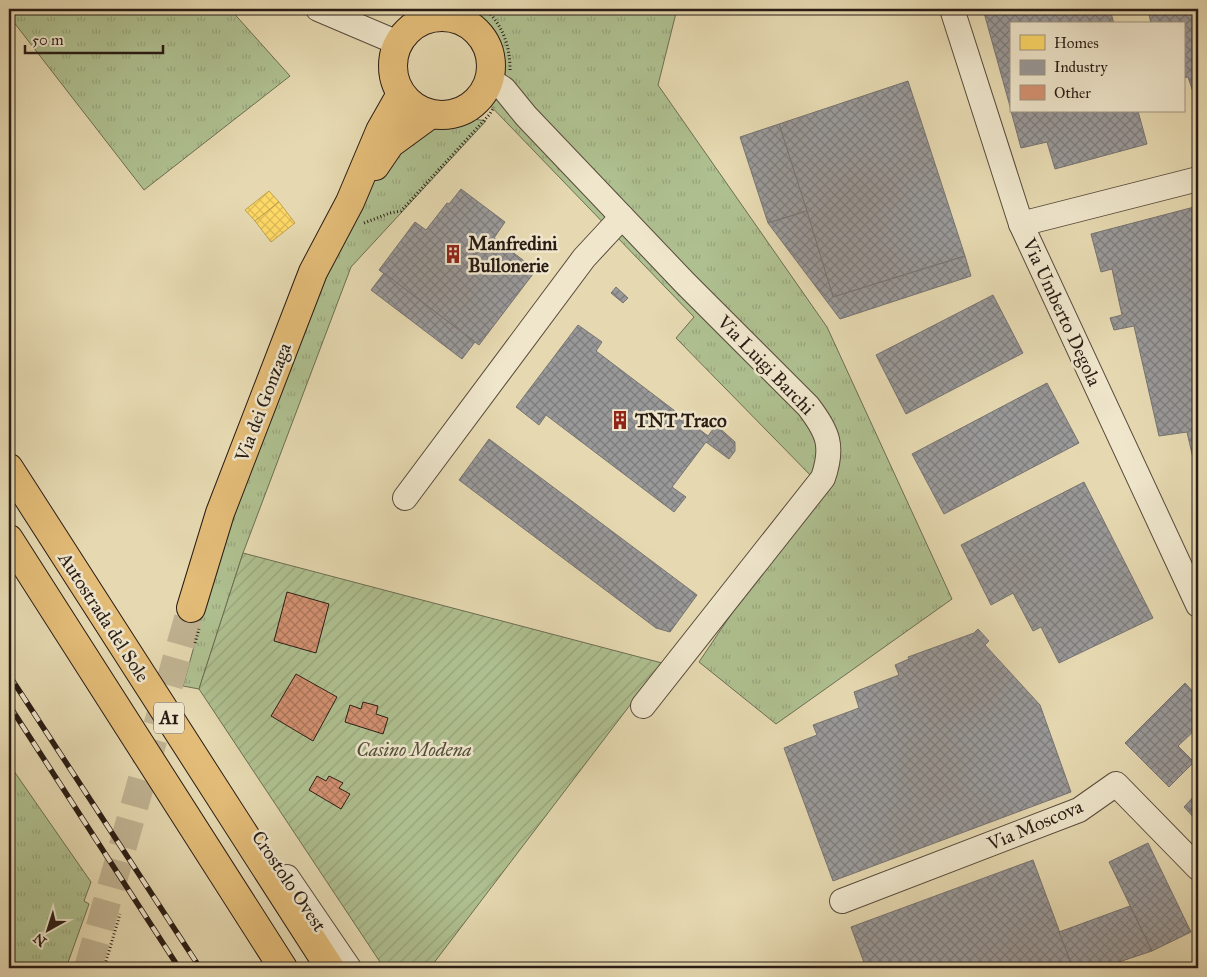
<svg xmlns="http://www.w3.org/2000/svg" width="1207" height="977" viewBox="0 0 1207 977" font-family="'IM FELL Great Primer',serif">
	<style>
		.grass { fill: url(#grass-tufts); stroke: #6c6e52 }
		.garden { fill: url(#garden-furrows); stroke: #6c6e52 }
		.homes { fill: url(#homes-cross-hatch); stroke: #bfa04d }
		.industry { fill: url(#industry-cross-hatch); stroke: #777471 }
		.building { fill: url(#building-cross-hatch); stroke: #291c14 }
		.lines { fill: none; stroke-linecap: round; stroke-linejoin: round }
		.major-tunnel { stroke: #c0b392; stroke-width: 28; stroke-dasharray: 28 14; stroke-linecap: butt }
		.minor-casing { stroke: #584b3b; stroke-width: 26 }
		.major-casing { stroke: #291c14; stroke-width: 30 }
		.highway-casing { stroke: #291c14; stroke-width: 30 }
		.path { stroke: #291c14; stroke-width: 3; stroke-dasharray: 1 2.5; stroke-linecap: butt }
		.minor { stroke: #efe6cc; stroke-width: 24 }
		.major { stroke: #e3bc78; stroke-width: 28 }
		.highway { stroke: #e3bc78; stroke-width: 28 }
		.rail-casing { stroke: #291c14; stroke-width: 5.5 }
		.rail { stroke: #efe6cc; stroke-width: 4; stroke-dasharray: 11; stroke-linecap: butt }
		.labels { text-anchor: middle; dominant-baseline: central; stroke-width: 5; stroke-linejoin: round; paint-order: stroke }
		.shield { fill: #efe6cc; stroke: #64594b; stroke-width: 1 }
		.shield-label { font-size: 18px; font-weight: bold; fill: #291c14 }
		.poi-label { font-size: 19px; font-weight: bold; fill: #291c14; stroke: #efe6cc; text-anchor: start }
		.street-label { font-size: 19px; fill: #291c14; stroke: #efe6cc }
		.park-label { font-size: 19px; font-style: italic; fill: #514d39; stroke: #efe6cc }
	</style>
	<defs>
		<pattern id="grass-tufts" width="24" height="20" patternUnits="userSpaceOnUse" patternTransform="scale(1.25)"><rect width="24" height="20" fill="#afc090"/><path d="M3 7l-1-3M5 7V3M7 7l1-3M15 17l-1-3M17 17v-4M19 17l1-3" fill="none" stroke="#97a47b"/></pattern>
		<pattern id="garden-furrows" width="10" height="10" patternUnits="userSpaceOnUse" patternTransform="scale(1.25)"><rect width="10" height="10" fill="#afc090"/><path d="M-1 1l2-2M0 10L10 0M9 11l2-2" fill="none" stroke="#97a47b"/></pattern>
		<pattern id="homes-cross-hatch" width="8" height="8" patternUnits="userSpaceOnUse" patternTransform="scale(1.25)"><rect width="8" height="8" fill="#ffd966"/><path d="M0 0l8 8M0 8l8-8" fill="none" stroke="#dbba58"/></pattern>
		<pattern id="industry-cross-hatch" width="8" height="8" patternUnits="userSpaceOnUse" patternTransform="scale(1.25)"><rect width="8" height="8" fill="#999"/><path d="M0 0l8 8M0 8l8-8" fill="none" stroke="#7d7c7c"/></pattern>
		<pattern id="building-cross-hatch" width="8" height="8" patternUnits="userSpaceOnUse" patternTransform="scale(1.25)"><rect width="8" height="8" fill="#d49272"/><path d="M0 0l8 8M0 8l8-8" fill="none" stroke="#ac765c"/></pattern>
	</defs>
	<rect width="100%" height="100%" fill="#e6d9b1"/>
	<filter id="stains"><feTurbulence type="fractalNoise" baseFrequency=".004" numOctaves="4"/><feColorMatrix values="0 0 0 0 .2 0 0 0 0 .09 0 0 0 0 .02 0 0 0 .5 -.17"/></filter>
	<radialGradient id="worn" r=".72"><stop offset=".6" stop-color="#630" stop-opacity="0"/><stop offset="1" stop-color="#630" stop-opacity=".3"/></radialGradient>
	<g class="grass">
		<polygon points="9,9 230,9 290,76 144,190 9,16"/>
		<path d="M452 9H677L658 85 827 327 952 599 776 724 699 662 819 484 676 338 694 317 482 97C492 77 497 49 478 31 467 22 460 22 452 9Z"/>
		<polygon points="449,115 486,121 351,267 243,553 199,689 183,686 195,643 191,608 313,272 390,144"/>
		<polygon points="9,764 91,882 84,901 89,904 66,968 9,968"/>
	</g>
	<polygon class="garden" points="243,553 662,663 430,968 384,968 199,689"/>
	<g class="homes">
		<polygon points="269,191 279,202 255,221 245,210"/>
		<polygon points="279,202 295,223 271,242 255,221"/>
	</g>
	<g class="industry">
		<polygon points="983,9 1110,9 1114,24 1011,24 1011,110"/>
		<polygon points="1148,9 1198,9 1198,107 1188,77 1183,78 1183,24 1151,24"/>
		<polygon points="908,81 965,256 833,297 779,124"/>
		<polygon points="1011,111 1138,111 1147,144 1055,169 1047,142 1021,148"/>
		<polygon points="779,124 807,211 768,223 740,137"/>
		<polygon points="461,189 505,222 494,238 536,270 479,345 379,270 415,222 426,230 447,203 449,204"/>
		<polygon points="1198,206 1198,480 1187,432 1159,436 1134,326 1114,330 1110,318 1122,315 1112,269 1101,272 1091,234"/>
		<polygon points="807,211 833,297 965,256 971,276 840,319 768,223"/>
		<polygon points="384,273 475,342 462,359 371,290"/>
		<polygon points="616,287 628,298 623,303 611,293"/>
		<polygon points="993,295 1023,353 906,414 876,355"/>
		<polygon points="578,325 602,342 596,351 708,436 716,425 735,442 735,451 729,459 706,442 672,487 686,497 674,512 546,415 539,425 516,407"/>
		<polygon points="1047,383 1079,443 944,514 912,454"/>
		<polygon points="489,439 697,595 670,632 656,628 459,480"/>
		<polygon points="1084,482 1153,618 1059,663 1041,627 1033,631 1013,593 991,605 961,545"/>
		<polygon points="978,629 989,641 985,645 1040,705 1071,792 833,881 784,748 817,735 813,725 859,708 854,692 899,675 895,665 909,659 908,657 974,633"/>
		<polygon points="1185,683 1198,697 1198,727 1178,746 1194,762 1169,787 1125,743"/>
		<polygon points="1198,792 1198,822 1184,807"/>
		<polygon points="1148,843 1191,932 1152,951 1109,862"/>
		<polygon points="1033,860 1073,968 866,968 851,927"/>
		<polygon points="1130,906 1152,951 1113,964 1114,968 1073,968 1059,932"/>
	</g>
	<g class="building">
		<polygon points="287,592 329,604 316,653 274,641"/>
		<polygon points="296,674 337,697 313,741 271,716"/>
		<polygon points="363,702 378,706 376,714 388,718 383,734 345,722 350,705 361,709"/>
		<polygon points="317,776 326,781 329,776 343,783 339,788 350,794 341,809 309,790"/>
	</g>
	<g class="lines">
		<polyline class="major-tunnel" points="88,968 191,608"/>
		<g class="minor-casing">
			<g id="minor">
				<polyline points="318,9 398,43"/>
				<polyline points="952,9 1021,224 1198,605"/>
				<path d="M490 80 504 89 526 116 685 283 808 406C828 432 834 446 823 478L643 706"/>
				<polyline points="1021,224 1198,179"/>
				<polyline points="405,498 584,258 622,217"/>
				<polyline points="287,877 349,968"/>
				<polyline points="842,901 1079,810 1116,784 1198,868"/>
			</g>
		</g>
		<g class="major-casing">
			<g id="major">
				<circle cx="442" cy="66" r="49"/>
				<polyline points="375,166 390,144 431,114"/>
				<polyline points="191,608 220,513 313,272 350,202 380,131 401,94"/>
			</g>
		</g>
		<g class="highway-casing">
			<g id="highway">
				<polyline points="9,468 330,968"/>
				<polyline points="9,539 283,968"/>
			</g>
		</g>
		<g class="path">
			<path d="M486 9C503 27 510 45 510 70"/>
			<polyline points="364,223 390,213 401,211 489,115 494,107"/>
			<polyline points="195,643 199,629"/>
			<polyline points="104,968 120,914"/>
		</g>
		<use href="#minor" class="minor"/>
		<use href="#major" class="major"/>
		<use href="#highway" class="highway"/>
		<g class="rail-casing">
			<g id="rail">
				<polyline points="9,675 200,968"/>
				<polyline points="9,705 179,968"/>
			</g>
		</g>
		<use href="#rail" class="rail"/>
	</g>
	<defs>
		<g id="building-bare" transform="scale(1.5)"><path d="M-4-6H4V6H1V3H-1V6H-4ZM-2.5-4.3h1.7v1.8h-1.7ZM.8-4.3h1.7v1.8H.8ZM-2.5-1h1.7V.8h-1.7ZM.8-1h1.7V.8H.8Z" fill="#8f2418" stroke="#efe6cc" stroke-width="2.5" paint-order="stroke"/></g>
	</defs>
	<g fill-rule="evenodd">
		<use href="#building-bare" x="453" y="254"/>
		<use href="#building-bare" x="620" y="420"/>
	</g>
	<g class="labels">
		<rect class="shield" x="154" y="702.5" width="30" height="31" rx="4"/>
		<g class="shield-label">
			<text x="169" y="718">A1</text>
		</g>
		<g class="poi-label">
			<text x="468" y="243">Manfredini<tspan x="468" dy="22">Bullonerie</tspan></text>
			<text x="635" y="420">TNT Traco</text>
		</g>
		<g class="street-label">
			<text transform="translate(1062 312) rotate(65)">Via Umberto Degola</text>
			<text transform="translate(766 365) rotate(46)">Via Luigi Barchi</text>
			<text transform="translate(263 402) rotate(-69)">Via dei Gonzaga</text>
			<text transform="translate(104 617) rotate(57)">Autostrada del Sole</text>
			<text transform="translate(1035 825) rotate(-23)">Via Moscova</text>
			<text transform="translate(289 881) rotate(56)">Crostolo Ovest</text>
		</g>
		<g class="park-label">
			<text x="414" y="749">Casino Modena</text>
		</g>
	</g>
	<rect width="1207" height="977" fill="none" stroke="#e6d9b1" stroke-width="30"/>
	<rect x="10" y="10" width="1187" height="957" fill="none" stroke="#291c14" stroke-width="2.5"/>
	<rect x="15" y="15" width="1177" height="947" fill="none" stroke="#291c14"/>
	<rect x="1010" y="22" width="175" height="90" fill="#efe6cc" stroke="#a09582"/>
	<rect x="1020" y="35" width="25" height="15" fill="#ffd966" stroke="#a09582"/>
	<text x="1054" y="48" font-size="15" fill="#291c14">Homes</text>
	<rect x="1020" y="60" width="25" height="15" fill="#999999" stroke="#a09582"/>
	<text x="1054" y="72" font-size="15" fill="#291c14">Industry</text>
	<rect x="1020" y="85" width="25" height="15" fill="#d49272" stroke="#a09582"/>
	<text x="1054" y="98" font-size="15" fill="#291c14">Other</text>
	<g transform="translate(48 930) rotate(219)" stroke="#efe6cc" stroke-width="4" paint-order="stroke">
	<path d="M0-4L9 19L0 12L-9 19Z" fill="#291c14"/>
	<text y="-8" font-size="14" font-weight="bold" text-anchor="middle" fill="#291c14">N</text>
	</g>
	<path d="M25 45v8h138v-8" fill="none" stroke="#291c14" stroke-width="2.5"/>
	<text x="32" y="45" font-size="15" fill="#291c14" stroke="#efe6cc" stroke-width="4" paint-order="stroke">50 m</text>
	<rect width="100%" height="100%" filter="url(#stains)"/>
	<rect width="100%" height="100%" fill="url(#worn)"/>
</svg>
